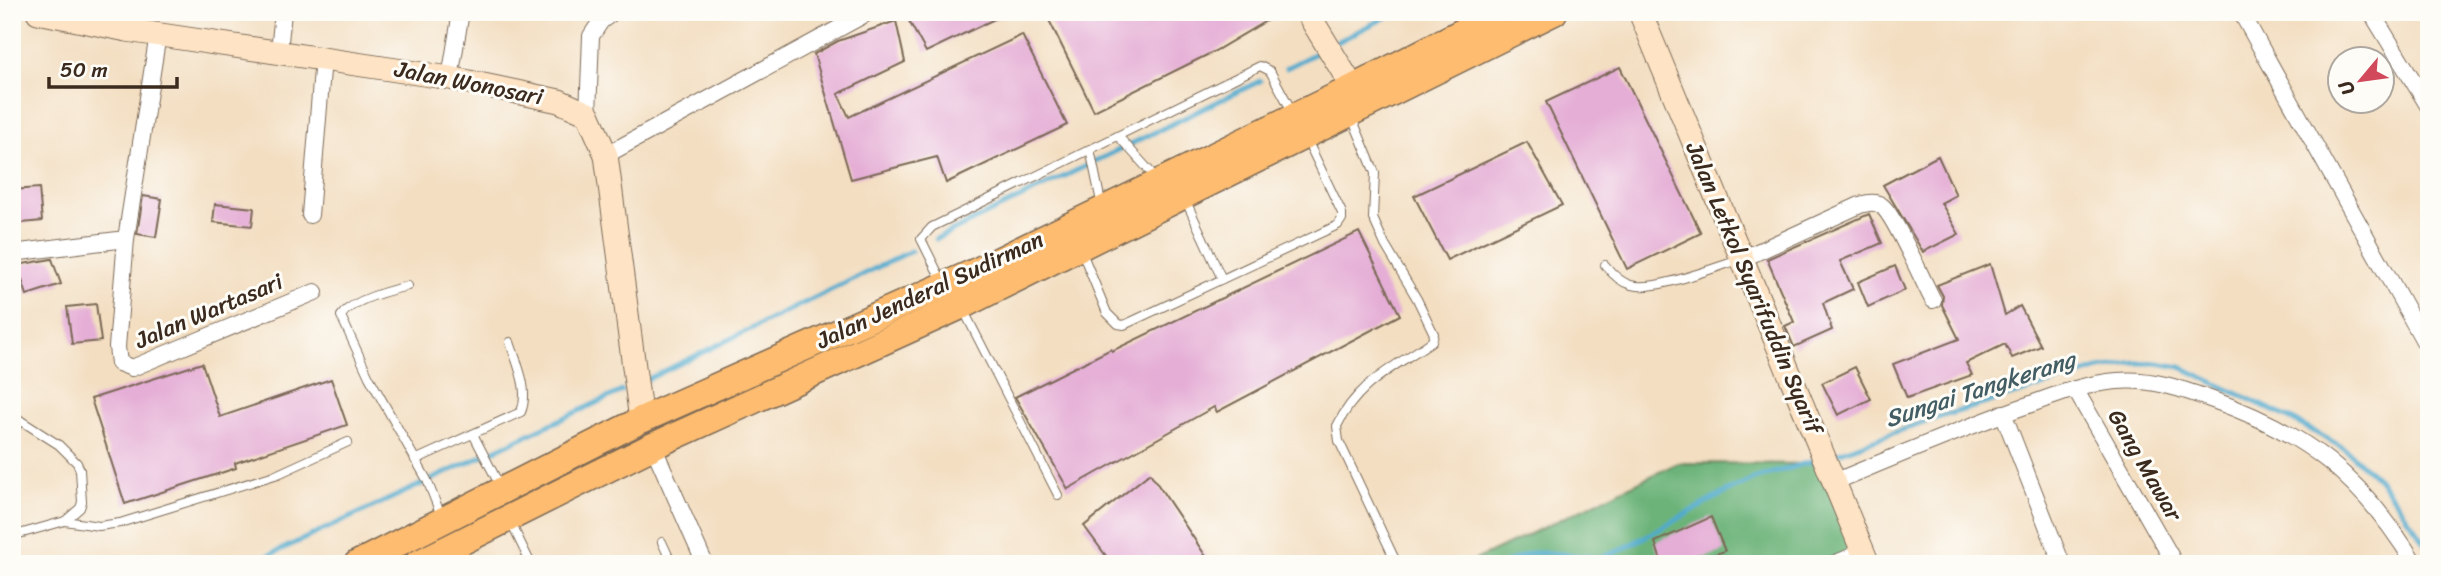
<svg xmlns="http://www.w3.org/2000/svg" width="2441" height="576" viewBox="0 0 2441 576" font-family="Sriracha,sans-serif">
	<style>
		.forest { fill: #6cb379; stroke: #546e4c; stroke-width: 2 }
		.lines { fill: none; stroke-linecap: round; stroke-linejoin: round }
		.stream { stroke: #50aacd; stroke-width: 5 }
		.building { fill: #e5aed6 }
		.lane-casing { stroke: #7b6957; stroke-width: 10 }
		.street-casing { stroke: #7b6957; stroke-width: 18 }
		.secondary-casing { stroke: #7b6957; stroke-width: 25 }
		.primary-casing { stroke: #7b6957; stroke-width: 29 }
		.lane { stroke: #fff; stroke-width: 8 }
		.street { stroke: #fff; stroke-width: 16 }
		.secondary { stroke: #fee4c5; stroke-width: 23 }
		.primary { stroke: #fdbc6f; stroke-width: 26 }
		.labels { text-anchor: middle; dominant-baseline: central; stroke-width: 6; stroke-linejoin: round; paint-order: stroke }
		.street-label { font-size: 23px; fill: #3b2a1e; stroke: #fdfcf7 }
		.water-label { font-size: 24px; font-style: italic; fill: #435d64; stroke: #fdfcf7 }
	</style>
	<rect width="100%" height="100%" fill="#fdfcf7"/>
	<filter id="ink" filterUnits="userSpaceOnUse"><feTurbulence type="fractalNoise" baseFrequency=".0143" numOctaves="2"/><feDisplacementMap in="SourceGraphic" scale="14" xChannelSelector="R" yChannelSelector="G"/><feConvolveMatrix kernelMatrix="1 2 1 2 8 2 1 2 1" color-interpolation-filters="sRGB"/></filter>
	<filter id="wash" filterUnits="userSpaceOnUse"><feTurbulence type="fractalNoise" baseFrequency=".00686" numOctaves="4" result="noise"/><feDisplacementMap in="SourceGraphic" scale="28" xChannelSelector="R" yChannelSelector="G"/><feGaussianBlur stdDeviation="1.57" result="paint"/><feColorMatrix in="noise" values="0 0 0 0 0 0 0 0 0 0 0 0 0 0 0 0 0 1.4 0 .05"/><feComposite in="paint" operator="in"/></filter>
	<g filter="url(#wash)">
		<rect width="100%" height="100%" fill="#f3dec1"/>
		<polygon class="forest" points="1678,463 1818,464 1852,549 1819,564 1467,564"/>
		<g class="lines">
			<g class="stream">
				<polyline points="1337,42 1396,12"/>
				<polyline points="1286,68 1316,53"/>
				<polyline points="936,239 1260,81"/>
				<polyline points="648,379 911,251"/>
				<polyline points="1830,456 1926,421 2100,369 2137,363 2158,363 2181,367 2287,417 2344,448 2382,483 2429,547"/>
				<polyline points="250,564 622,391"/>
				<polyline points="1503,564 1530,553 1550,553 1600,558 1621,550 1728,491 1753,479 1817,460"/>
			</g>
		</g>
		<g id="blocks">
			<g class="building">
				<polygon points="904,12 1009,12 926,52"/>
				<polygon points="1045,12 1281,12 1215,51 1094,111"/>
				<polygon points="896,21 905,62 838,94 849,117 1022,35 1067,125 946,183 937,157 851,179 814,54 838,41"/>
				<polygon points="1620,67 1701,233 1627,269 1546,102"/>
				<polygon points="1527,142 1562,205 1447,260 1414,196"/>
				<polygon points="1938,156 1956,195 1941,203 1959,234 1923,252 1883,185"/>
				<polygon points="39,188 42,221 12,224 12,190"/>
				<polygon points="143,196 162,199 156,237 137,234"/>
				<polygon points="215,204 254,208 252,226 213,222"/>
				<polygon points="1869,214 1882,243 1840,261 1853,289 1823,303 1832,330 1794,347 1785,326 1794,322 1767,259"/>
				<polygon points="1359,232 1400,315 1217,412 1214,407 1068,489 1015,397 1111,349 1112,351"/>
				<polygon points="52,259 61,284 27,295 17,265"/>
				<polygon points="1990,264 2005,315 2020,306 2041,346 2012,358 2005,344 1966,363 1972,375 1907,398 1893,364 1959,339 1942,305 1943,296 1937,285"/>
				<polygon points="1895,266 1905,290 1868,307 1858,282"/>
				<polygon points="96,304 101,341 72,344 67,307"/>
				<polygon points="202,363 220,417 331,379 347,425 235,463 236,468 125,504 91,399"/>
				<polygon points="1855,367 1871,399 1838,415 1822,383"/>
				<polygon points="1150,473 1211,564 1112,564 1084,526"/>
				<polygon points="1711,517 1725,551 1684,564 1662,564 1655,542"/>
			</g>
		</g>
	</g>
	<g filter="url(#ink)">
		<use href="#blocks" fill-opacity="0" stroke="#7b6957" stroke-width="2"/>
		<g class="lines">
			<g class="lane-casing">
				<g id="lane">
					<path d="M1352 118 1375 173 1373 218 1385 245 1417 299 1434 334 1432 341C1394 368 1358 382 1337 426L1339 441 1397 564"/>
					<polyline points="1118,136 1157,179"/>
					<polyline points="1090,149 1102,207"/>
					<polyline points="1185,199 1222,279"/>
					<polyline points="1081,250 1107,313 1118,324 1124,325 1338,225 1342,219 1342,213 1307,140"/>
					<path d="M1605 265C1612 274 1620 282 1631 285 1654 292 1715 267 1739 260"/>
					<polyline points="943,283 921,239 932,227 1260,66 1270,71 1293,113"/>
					<path d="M408 286C391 290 351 300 341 316L369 377 427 480 442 518"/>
					<polyline points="964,311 1058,495"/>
					<polyline points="12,415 59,445 77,463 80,470 82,502 80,508 65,521 12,536"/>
					<polyline points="473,434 501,488"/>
					<polyline points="12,435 20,420"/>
					<path d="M415 460 521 412C530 390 517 364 510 342"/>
					<polyline points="65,521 99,526 120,523 278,474 348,442"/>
					<polyline points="510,521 531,564"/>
					<polyline points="662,542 672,564"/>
				</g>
			</g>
			<g class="street-casing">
				<g id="street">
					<polyline points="2241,12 2429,350"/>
					<polyline points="2371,12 2429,107"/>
					<polyline points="127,30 129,12"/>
					<polyline points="158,34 126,239 117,347 119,363 132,368 315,292"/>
					<polyline points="279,51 283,12"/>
					<polyline points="450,78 461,12"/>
					<polyline points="588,114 591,36 601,21 613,12"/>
					<polyline points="606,155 869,12"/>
					<polyline points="310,215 323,58"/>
					<polyline points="12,253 126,239"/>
					<path d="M1742 259 1860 205C1868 203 1875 201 1882 206 1895 216 1923 282 1933 300"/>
					<polyline points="2075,389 2175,564"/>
					<polyline points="2003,413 2062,564"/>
					<polyline points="653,446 705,564"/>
					<path d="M1834 482C1899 455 1964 427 2031 404 2059 394 2088 383 2117 381 2150 378 2179 388 2210 399 2307 433 2361 476 2415 564"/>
					<polyline points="1834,564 1863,552"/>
				</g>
			</g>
			<g class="secondary-casing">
				<g id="secondary">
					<polyline points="38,12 127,30 450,78 559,101 588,114 606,155 641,420"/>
					<polyline points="1307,12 1353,88"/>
					<polyline points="1640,12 1868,564"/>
				</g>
			</g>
			<g class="primary-casing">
				<g id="primary">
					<polyline points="357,564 641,420 977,271 1353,88 1501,12"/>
					<polyline points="417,564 653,446 961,306 1554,12"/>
				</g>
			</g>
			<use href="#lane" class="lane"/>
			<use href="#street" class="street"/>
			<use href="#secondary" class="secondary"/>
			<use href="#primary" class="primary"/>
		</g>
	</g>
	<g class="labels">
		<g class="street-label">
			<text transform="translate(469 83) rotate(11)">Jalan Wonosari</text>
			<text transform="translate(1754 288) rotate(67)">Jalan Letkol Syarifuddin Syarif</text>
			<text transform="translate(930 290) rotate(-25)">Jalan Jenderal Sudirman</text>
			<text transform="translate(209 311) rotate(-23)">Jalan Wartasari</text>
			<text transform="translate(2145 465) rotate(60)">Gang Mawar</text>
		</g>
		<g class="water-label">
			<text transform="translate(1980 389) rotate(-18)">Sungai Tangkerang</text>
		</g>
	</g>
	<rect width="2441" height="576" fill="none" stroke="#fdfcf7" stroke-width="42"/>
	<g transform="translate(2361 80) rotate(241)"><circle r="33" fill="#fdfcf7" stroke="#afa8a0" stroke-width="2"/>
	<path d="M0-5L12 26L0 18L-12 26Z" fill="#d1495b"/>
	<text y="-10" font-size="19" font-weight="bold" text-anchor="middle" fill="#3b2a1e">U</text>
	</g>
	<path d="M49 77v10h128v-10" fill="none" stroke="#3b2a1e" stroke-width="3.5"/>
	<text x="60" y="77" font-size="21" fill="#3b2a1e" stroke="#fdfcf7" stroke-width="5" paint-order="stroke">50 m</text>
</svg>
